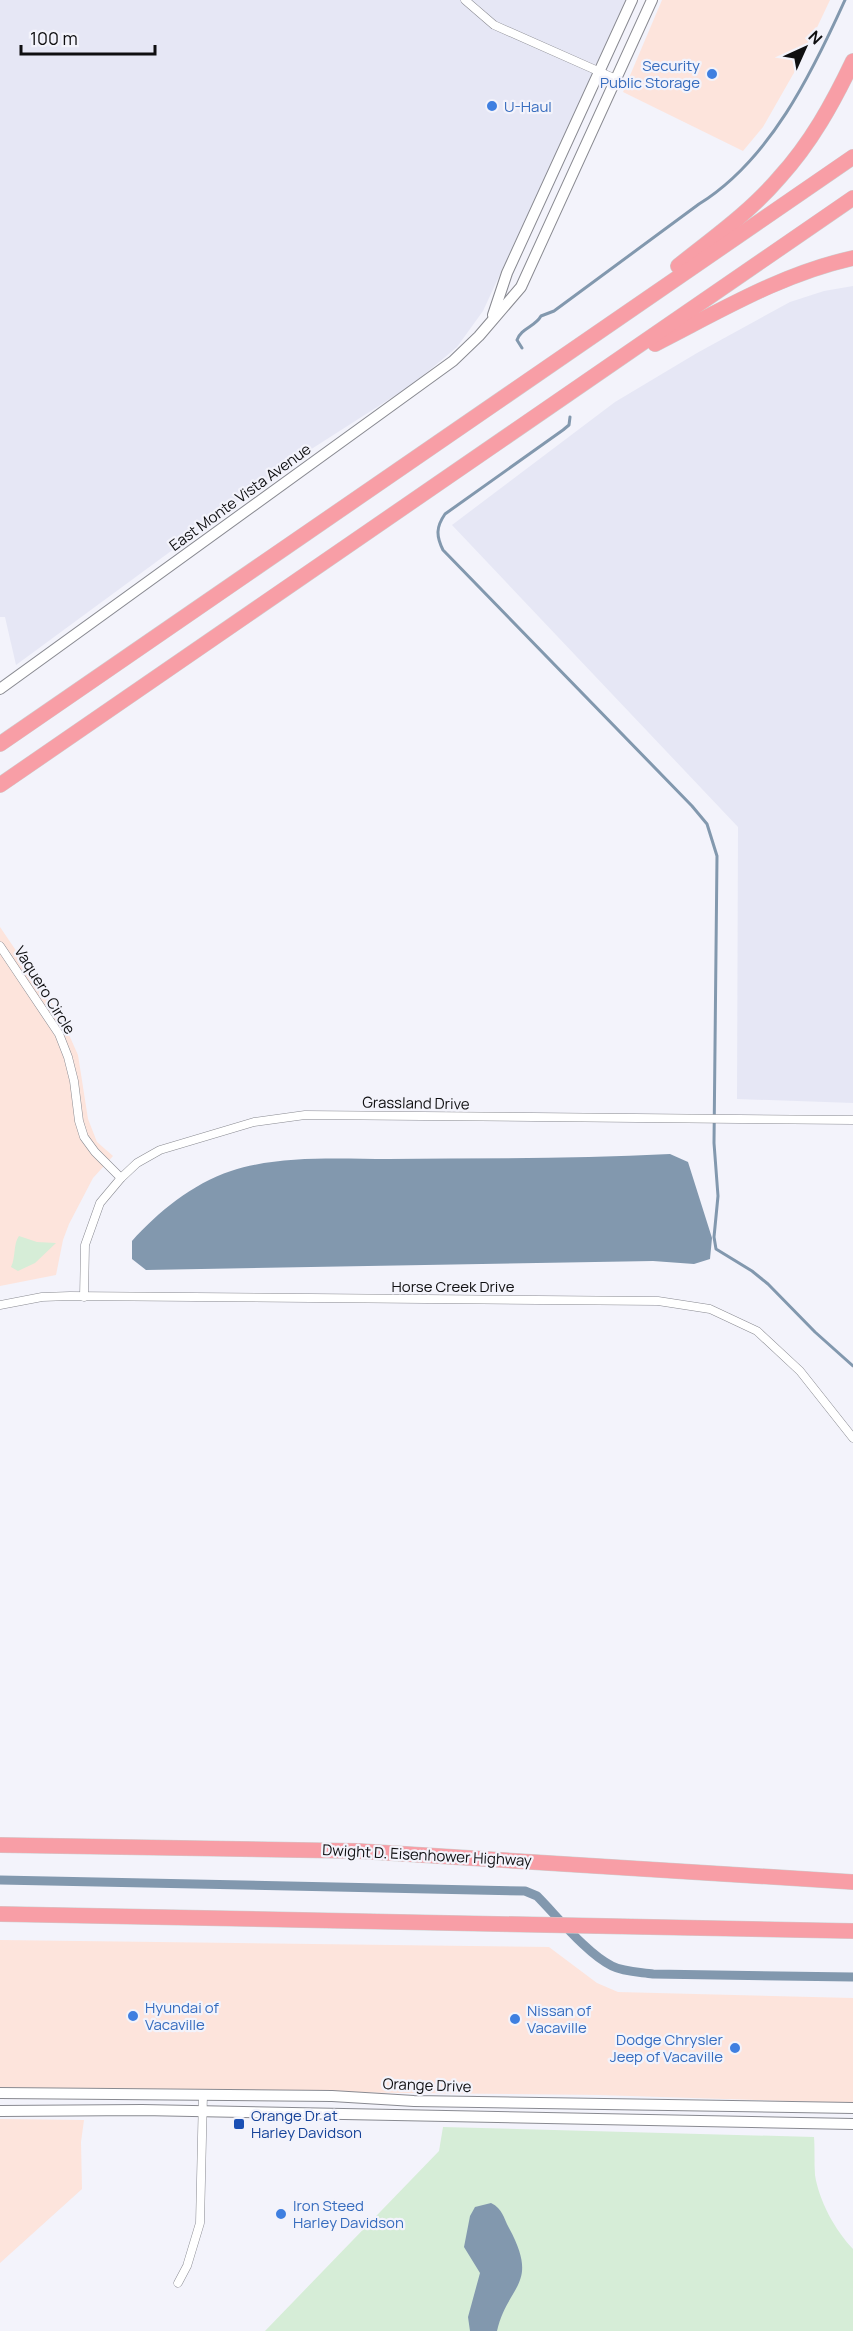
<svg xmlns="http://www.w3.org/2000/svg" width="853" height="2331" viewBox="0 0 853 2331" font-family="Manrope,sans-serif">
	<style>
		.commercial { fill: #fde4dc }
		.built { fill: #e6e7f5 }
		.green { fill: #d6edd7 }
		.water { fill: #8298ae }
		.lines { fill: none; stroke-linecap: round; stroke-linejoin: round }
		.stream { stroke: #8298ae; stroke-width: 3 }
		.canal { stroke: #8298ae; stroke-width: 9 }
		.minor-casing { stroke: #898a91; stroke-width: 9 }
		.tertiary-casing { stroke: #898a91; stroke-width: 12 }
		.motorway-casing { stroke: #cfcfcf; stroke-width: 16 }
		.minor { stroke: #fff; stroke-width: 8 }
		.tertiary { stroke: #fff; stroke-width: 10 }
		.motorway { stroke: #f89ea6; stroke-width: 15 }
		.shop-dot { fill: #3f7fe0; stroke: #f3f3fb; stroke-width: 2 }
		.transit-dot { fill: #1a4fb4; stroke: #f3f3fb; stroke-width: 2 }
		.labels { text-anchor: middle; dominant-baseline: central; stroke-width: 4.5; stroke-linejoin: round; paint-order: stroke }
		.shop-label { font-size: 15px; fill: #366cbe; stroke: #f3f3fb; text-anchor: start }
		.street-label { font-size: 15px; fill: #0f0f11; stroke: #f3f3fb }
		.transit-label { font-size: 15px; fill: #164399; stroke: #f3f3fb; text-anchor: start }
	</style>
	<rect width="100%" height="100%" fill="#f3f3fb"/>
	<g class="commercial">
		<polygon points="662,0 830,0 803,57 763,127 743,151 623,92"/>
		<polygon points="0,927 61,1017 78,1055 88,1119 97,1142 113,1156 93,1178 69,1224 63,1240 56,1275 0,1286"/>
		<polygon points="0,1940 549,1947 597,1983 618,1992 853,1998 853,2103 598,2095 0,2089"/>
		<polygon points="0,2119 84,2120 81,2142 82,2189 0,2263"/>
	</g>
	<g class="built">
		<polygon points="0,0 627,0 483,311 457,347 413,384 299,457 16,665 5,617 0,617"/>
		<polygon points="853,286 853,1103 737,1099 738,827 452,525 615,402 697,353 790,302 824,291"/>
	</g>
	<g class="green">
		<path d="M19 1236 37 1242 56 1243 35 1263 18 1271 11 1267C16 1257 13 1244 19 1236Z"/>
		<path d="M443 2127 814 2137C815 2149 814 2162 815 2175 819 2201 835 2230 853 2249V2331H265L439 2151Z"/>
	</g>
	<g class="water">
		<path d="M670 1154 688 1162 712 1238 710 1259 694 1264 653 1261 146 1270 132 1259V1241C158 1212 192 1184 231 1171 280 1155 337 1159 389 1159 482 1158 576 1159 670 1154Z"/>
		<path d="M491 2203C503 2209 503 2217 509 2228 540 2285 508 2284 497 2331H470L468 2317 480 2273 464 2247 470 2216 475 2207Z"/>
	</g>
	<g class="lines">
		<g class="stream">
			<path d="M522 348 517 340C521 328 535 327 541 316L554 311 699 204C770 160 812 73 845 0"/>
			<path d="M570 417 569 425 563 430 445 514C436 527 436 536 443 550L692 806 707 824 717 856 714 1143 718 1196 714 1237 716 1249 752 1271 768 1284 815 1332 853 1366"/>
		</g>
		<path class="canal" d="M0 1880 525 1891 537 1896C557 1916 587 1954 612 1966 624 1972 640 1972 653 1974L853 1977"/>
		<g class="minor-casing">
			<g id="minor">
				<polyline points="465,0 494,25 616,79"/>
				<polyline points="0,946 59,1034 68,1057 74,1081 79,1121 84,1137 95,1152 121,1178"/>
				<polyline points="84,1297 85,1245 100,1203 121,1178 137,1163 160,1150 254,1122 305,1115 853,1120"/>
				<polyline points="0,1305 42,1297 70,1296 658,1301 710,1309 757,1331 800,1371 853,1438"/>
				<polyline points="178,2283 187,2266 200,2223 203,2094"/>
			</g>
		</g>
		<g class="tertiary-casing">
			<g id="tertiary">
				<polyline points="493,315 507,273 632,0"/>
				<polyline points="0,689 453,361 479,336 521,287 652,0"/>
				<polyline points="0,2093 332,2096 414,2101 853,2108"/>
				<polyline points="0,2111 142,2110 853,2124"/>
			</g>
		</g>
		<g class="motorway-casing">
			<g id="motorway">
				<path d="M678 266C713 238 750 212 779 178 811 143 833 103 853 61"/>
				<path d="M655 344C720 311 781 274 853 258"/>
				<polyline points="0,744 853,157"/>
				<polyline points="0,785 853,198"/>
				<polyline points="0,1845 358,1851 853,1882"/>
				<polyline points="0,1914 853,1931"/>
			</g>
		</g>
		<use href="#minor" class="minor"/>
		<use href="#tertiary" class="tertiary"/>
		<use href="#motorway" class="motorway"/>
	</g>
	<g class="shop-dot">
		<circle cx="712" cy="74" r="6"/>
		<circle cx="492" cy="106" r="6"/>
		<circle cx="133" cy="2016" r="6"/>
		<circle cx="515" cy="2019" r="6"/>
		<circle cx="735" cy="2048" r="6"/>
		<circle cx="281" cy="2214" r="6"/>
	</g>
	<rect class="transit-dot" x="233" y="2118" width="12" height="12" rx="3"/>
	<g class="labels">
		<g class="shop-label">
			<text x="700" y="65" text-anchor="end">Security<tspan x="700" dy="17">Public Storage</tspan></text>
			<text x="504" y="106">U-Haul</text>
			<text x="145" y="2007">Hyundai of<tspan x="145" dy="17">Vacaville</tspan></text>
			<text x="527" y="2010">Nissan of<tspan x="527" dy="17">Vacaville</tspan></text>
			<text x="723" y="2039" text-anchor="end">Dodge Chrysler<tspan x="723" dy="17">Jeep of Vacaville</tspan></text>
			<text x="293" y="2205">Iron Steed<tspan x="293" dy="17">Harley Davidson</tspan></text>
		</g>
		<g class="street-label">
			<text transform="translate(240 497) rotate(-36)">East Monte Vista Avenue</text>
			<text transform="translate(45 990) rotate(58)">Vaquero Circle</text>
			<text transform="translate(416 1103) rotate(1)">Grassland Drive</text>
			<text x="453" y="1286">Horse Creek Drive</text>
			<text transform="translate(427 1855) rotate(3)">Dwight D. Eisenhower Highway</text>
			<text transform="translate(427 2085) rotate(2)">Orange Drive</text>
		</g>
		<g class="transit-label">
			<text x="251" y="2115">Orange Dr at<tspan x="251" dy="17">Harley Davidson</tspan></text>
		</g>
	</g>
	<g transform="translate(805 48) rotate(45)" stroke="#f3f3fb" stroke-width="4.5" paint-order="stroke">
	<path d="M0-4.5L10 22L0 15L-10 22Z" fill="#0f0f11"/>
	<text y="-9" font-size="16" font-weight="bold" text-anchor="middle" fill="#0f0f11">N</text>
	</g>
	<path d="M21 45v9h134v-9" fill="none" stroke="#0f0f11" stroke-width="3"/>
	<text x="30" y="45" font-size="18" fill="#0f0f11" stroke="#f3f3fb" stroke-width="4.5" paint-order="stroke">100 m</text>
</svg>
